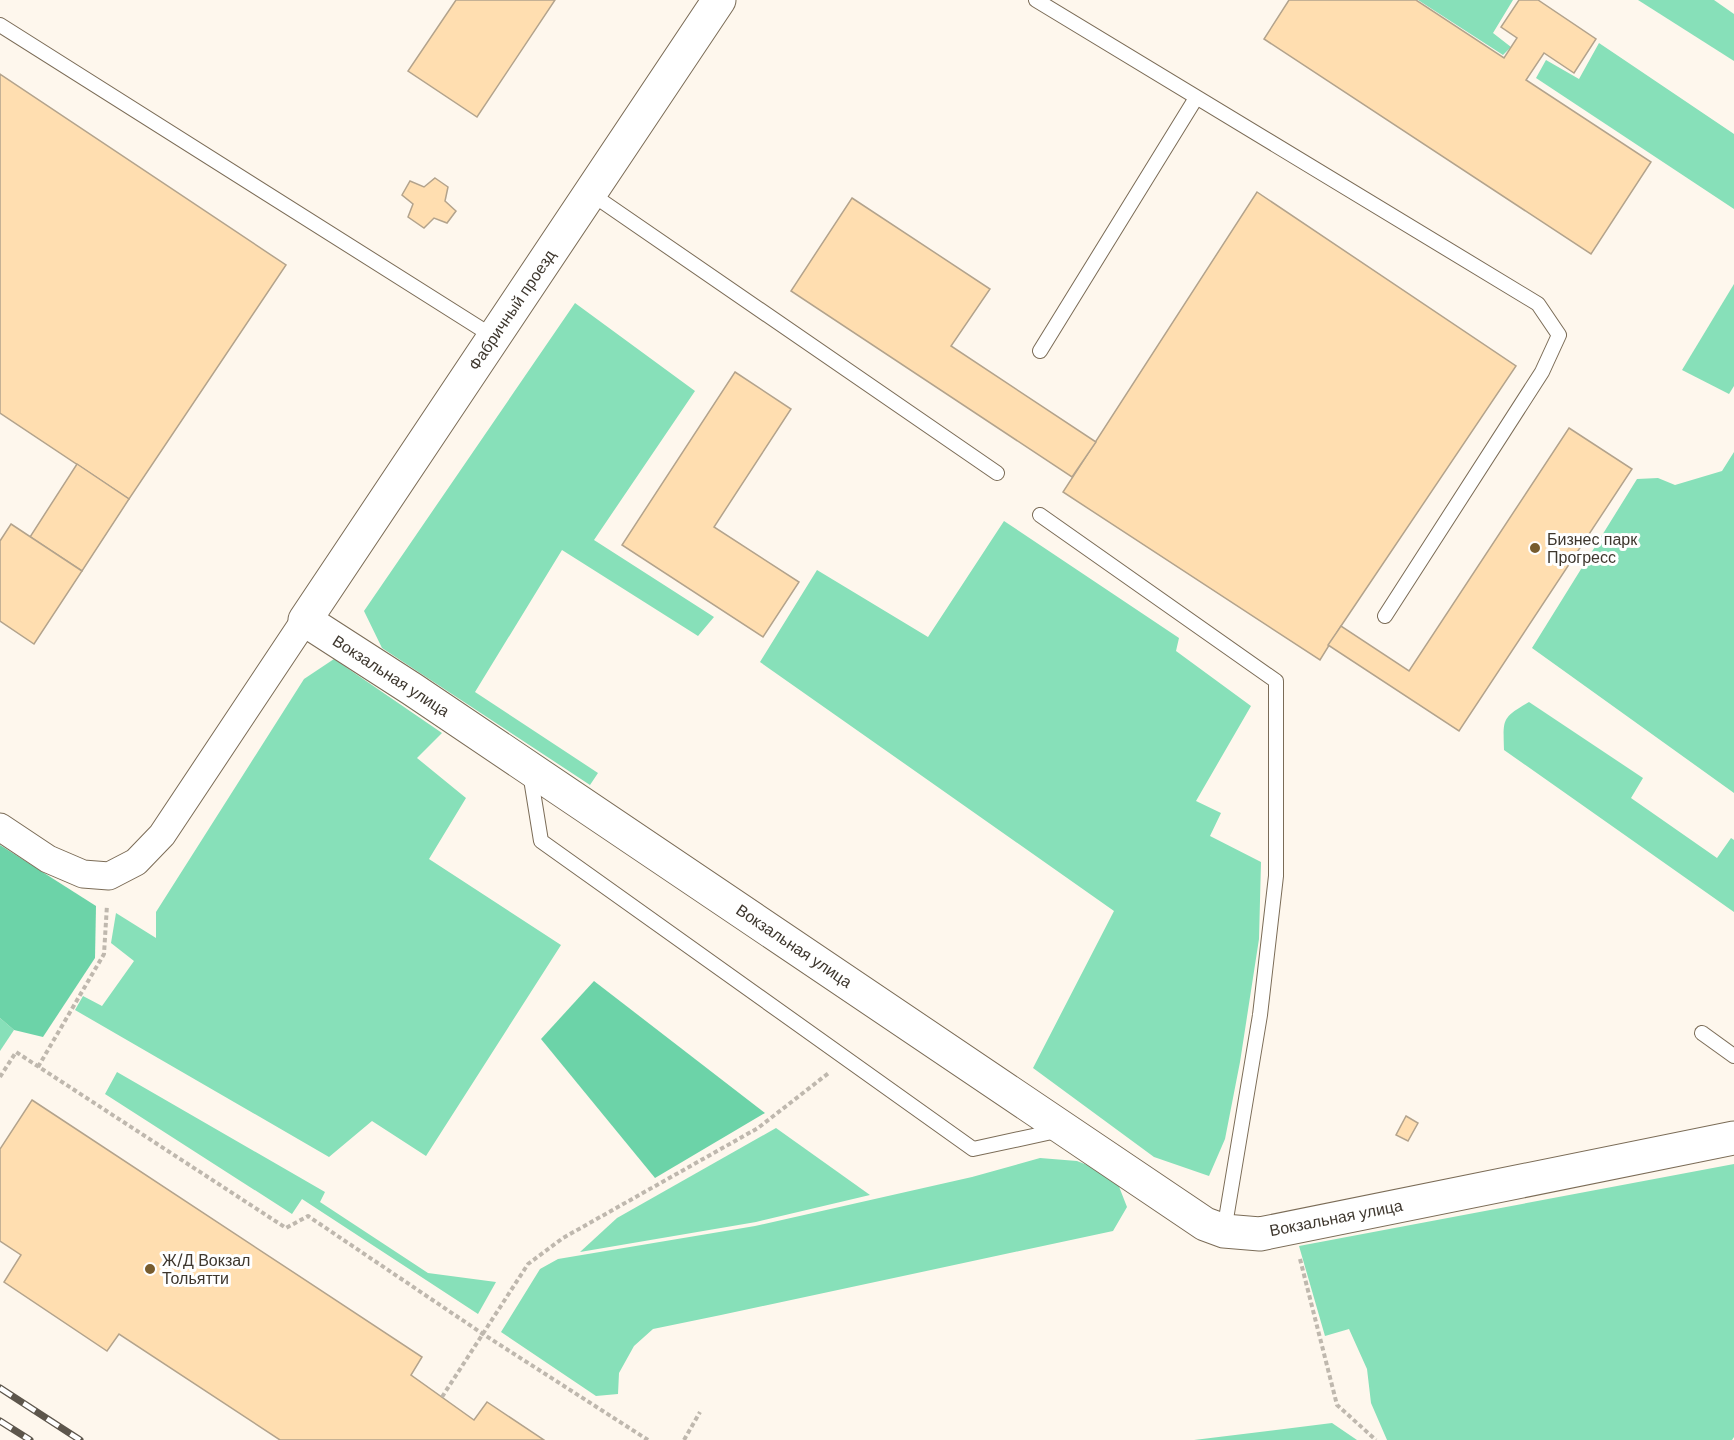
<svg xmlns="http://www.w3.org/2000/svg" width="1734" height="1440" viewBox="0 0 1734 1440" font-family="'DM Sans',sans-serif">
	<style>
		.green { fill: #87e0b9 }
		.forest { fill: #6cd3a8 }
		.building { fill: #ffdeb0; stroke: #b3a38c; stroke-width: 1.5 }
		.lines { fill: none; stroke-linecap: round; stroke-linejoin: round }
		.service-casing { stroke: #7b6c57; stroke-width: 16 }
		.minor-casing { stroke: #7b6c57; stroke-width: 29 }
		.tertiary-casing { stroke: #7b6c57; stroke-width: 35 }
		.path { stroke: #bfb8ae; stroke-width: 4; stroke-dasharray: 4.5 3; stroke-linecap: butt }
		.service { stroke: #fff; stroke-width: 14 }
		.minor { stroke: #fff; stroke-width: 27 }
		.tertiary { stroke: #fff; stroke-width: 33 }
		.rail-casing { stroke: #5d564c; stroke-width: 7 }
		.rail { stroke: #fff; stroke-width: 4.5; stroke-dasharray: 14; stroke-linecap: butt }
		.poi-dot { fill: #775c2e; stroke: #fff; stroke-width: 2 }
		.labels { text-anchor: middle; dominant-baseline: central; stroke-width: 6; stroke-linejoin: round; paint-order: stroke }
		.street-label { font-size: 16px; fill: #3e372e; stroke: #fff }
		.poi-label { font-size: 16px; fill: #3e372e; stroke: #fff; text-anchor: start }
	</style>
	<rect width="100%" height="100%" fill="#fef7ed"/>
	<g class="green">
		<polygon points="1418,0 1513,0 1493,33 1511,47 1503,55"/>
		<polygon points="1638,0 1714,0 1734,14 1734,61"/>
		<polygon points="1599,43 1734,134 1734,209 1536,78 1546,60 1579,79"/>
		<polygon points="1734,284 1734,386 1729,394 1682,370"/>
		<polygon points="575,303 695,391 594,540 714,617 698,636 562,550 475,692 598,773 590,785 382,648 364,611"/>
		<polygon points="1734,452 1734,793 1532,648 1637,479 1658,478 1675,485 1722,471"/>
		<polygon points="1004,521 1179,638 1176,651 1251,706 1196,801 1221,813 1210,836 1261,862 1259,939 1240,1062 1225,1139 1209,1176 1154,1157 1033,1068 1114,911 760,662 817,570 928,637"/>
		<polygon points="334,659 442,733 417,758 466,798 429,859 561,945 426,1156 372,1121 329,1157 75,1010 83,996 102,1006 134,961 111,943 116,913 156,938 156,912 304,679"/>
		<path d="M1529 702 1643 778 1631 798 1717 858 1731 838 1734 840V912L1504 750C1503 718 1502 718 1529 702Z"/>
		<polygon points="0,1018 14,1030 0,1051"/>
		<polygon points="117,1072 325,1192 320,1202 428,1273 496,1282 478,1314 302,1199 292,1214 105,1094"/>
		<polygon points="776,1128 870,1195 756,1222 580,1252 617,1218"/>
		<polygon points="1040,1158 1077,1161 1100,1170 1118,1184 1127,1207 1113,1231 721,1315 653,1329 634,1346 619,1373 618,1394 596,1396 501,1332 540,1269 558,1259 755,1226 972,1177"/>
		<polygon points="1734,1164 1734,1437 1732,1440 1387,1440 1371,1403 1367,1369 1349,1329 1325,1336 1299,1246"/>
		<polygon points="1332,1423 1357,1440 1194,1440"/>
	</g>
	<g class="forest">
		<polygon points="0,845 96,906 95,958 43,1037 14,1030 0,1018"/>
		<polygon points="594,981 765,1113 655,1178 541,1039"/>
	</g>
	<g class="building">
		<polygon points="456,0 555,0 477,117 408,71"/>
		<polygon points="1289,0 1416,0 1504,58 1517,38 1501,27 1519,0 1538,0 1596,39 1574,73 1544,53 1526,80 1651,162 1591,254 1264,39"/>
		<polygon points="0,74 286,265 129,499 0,413"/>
		<polygon points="435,178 448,187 445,201 456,211 447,223 434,218 424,228 408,217 413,204 402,195 410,181 424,187"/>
		<polygon points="1257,192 1516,366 1341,626 1320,660 1063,492"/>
		<polygon points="852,198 990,289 951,346 1096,442 1072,477 791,291"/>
		<polygon points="735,372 791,409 714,527 799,582 763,637 622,545"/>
		<polygon points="1569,428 1632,469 1459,731 1328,645 1341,626 1409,671"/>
		<polygon points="77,464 129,499 82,571 30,537"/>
		<polygon points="11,524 82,571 34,644 0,621 0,541"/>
		<polygon points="32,1100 422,1357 411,1375 474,1420 487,1402 544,1440 280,1440 119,1334 107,1351 4,1282 21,1255 0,1241 0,1149"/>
		<polygon points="1406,1116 1418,1123 1408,1141 1396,1135"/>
	</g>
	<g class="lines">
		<g class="service-casing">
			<g id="service">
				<polyline points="1036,0 1538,304 1559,335 1542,372 1385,616"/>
				<polyline points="0,25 494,337"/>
				<polyline points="590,193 997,473"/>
				<polyline points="1040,351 1196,98"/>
				<polyline points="1040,515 1276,681 1276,876 1260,1015 1224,1231"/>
				<polyline points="530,773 541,841 973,1149 1061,1130"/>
				<polyline points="1702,1033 1734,1056"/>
			</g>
		</g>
		<g class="minor-casing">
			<polyline id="minor" points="0,827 48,859 83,874 109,876 136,862 162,835 305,620"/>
		</g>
		<g class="tertiary-casing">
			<polyline id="tertiary" points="719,0 305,620 412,689 1205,1224 1224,1231 1260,1234 1734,1138"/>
		</g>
		<g class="path">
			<polyline points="38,1067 104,954 107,905"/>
			<polyline points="0,1077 16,1052 286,1228 308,1216 483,1334 648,1440"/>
			<polyline points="1300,1259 1337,1405 1376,1440"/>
			<polyline points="442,1397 528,1264 563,1238 758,1128 830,1072"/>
			<polyline points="684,1440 700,1412"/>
		</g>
		<use href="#service" class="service"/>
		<use href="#minor" class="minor"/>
		<use href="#tertiary" class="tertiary"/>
		<g class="rail-casing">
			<g id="rail">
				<polyline points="0,1388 80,1440"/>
				<polyline points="0,1421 30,1440"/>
			</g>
		</g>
		<use href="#rail" class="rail"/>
	</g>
	<g class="poi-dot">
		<circle cx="1535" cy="548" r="6"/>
		<circle cx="150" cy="1269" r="6"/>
	</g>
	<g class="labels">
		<g class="street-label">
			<text transform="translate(512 310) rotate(-56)">Фабричный проезд</text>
			<text transform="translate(391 676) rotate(33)">Вокзальная улица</text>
			<text transform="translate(794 946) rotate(34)">Вокзальная улица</text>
			<text transform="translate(1336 1218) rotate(-11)">Вокзальная улица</text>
		</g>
		<g class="poi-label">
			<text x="1547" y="539">Бизнес парк<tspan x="1547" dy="18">Прогресс</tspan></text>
			<text x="162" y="1260">Ж/Д Вокзал<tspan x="162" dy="18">Тольятти</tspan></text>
		</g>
	</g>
</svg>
